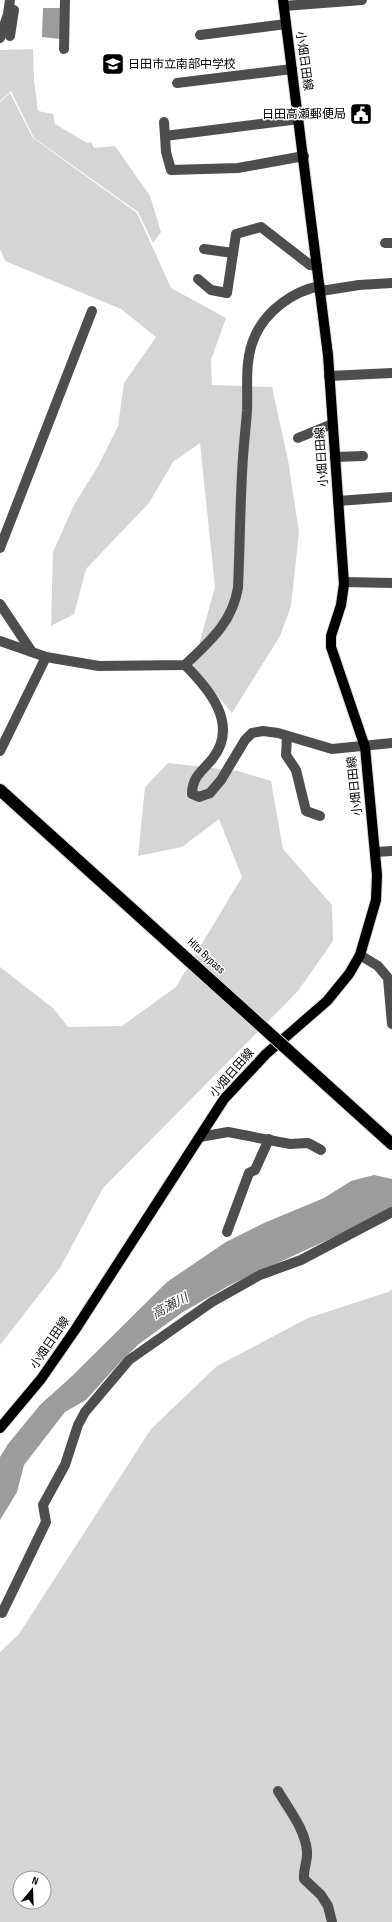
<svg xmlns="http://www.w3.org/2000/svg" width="392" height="1922" viewBox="0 0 392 1922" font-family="'Sofia Sans Condensed','Noto Sans JP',sans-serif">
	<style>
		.green { fill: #d5d5d5; fill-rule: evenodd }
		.water { fill: #9c9c9c }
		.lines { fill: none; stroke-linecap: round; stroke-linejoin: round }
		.major-casing { stroke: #dbdbdb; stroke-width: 12 }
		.highway-casing { stroke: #dbdbdb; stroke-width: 14 }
		.minor { stroke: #4e4e4e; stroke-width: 10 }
		.major { stroke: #000; stroke-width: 10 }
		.highway { stroke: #000; stroke-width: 12 }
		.highway-bridge-casing { stroke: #dbdbdb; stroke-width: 14; stroke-linecap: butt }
		.highway-bridge { stroke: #000; stroke-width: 12 }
		.labels { text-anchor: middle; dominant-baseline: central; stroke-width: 3; stroke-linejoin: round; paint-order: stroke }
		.street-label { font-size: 12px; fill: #000; stroke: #fff }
		.poi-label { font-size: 12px; fill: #000; stroke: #fff; text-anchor: start }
		.water-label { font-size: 13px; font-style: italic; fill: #3d3d3d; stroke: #fff }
	</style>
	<rect width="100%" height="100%" fill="#fff"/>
	<g class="green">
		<polygon points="33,49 34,80 38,111 53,114 55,124 87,143 91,142 94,148 115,146 150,196 161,232 153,243 138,212 34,138 11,91 0,101 0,50"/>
		<polygon points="10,93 33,138 137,213 171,288 226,318 211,360 212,385 272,387 288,460 299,532 291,606 280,636 232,713 193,666 215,587 200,443 173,462 149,503 86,569 74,614 51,626 53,552 74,505 98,466 118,426 124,383 156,337 121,309 5,261 0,249 0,102"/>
		<polygon points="168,763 238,771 271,781 283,849 332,905 333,941 298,991 103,1188 60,1268 0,1345 0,967 53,1008 68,1027 122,1026 176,987 242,877 219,819 182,847 138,856 145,787"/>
		<path d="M392 1289V1922H0V1652L19 1634 151 1429 217 1366 308 1318 388 1292ZM20 1878H44V1902H20Z"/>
	</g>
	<g class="water">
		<polygon points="43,8 61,8 60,39 42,37"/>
		<polygon points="374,1175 392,1179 392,1207 360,1225 230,1285 183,1312 139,1344 122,1360 86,1400 65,1412 24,1465 17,1492 0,1520 0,1457 8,1444 40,1405 71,1377 167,1282 226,1242 264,1223 324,1198 351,1181"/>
	</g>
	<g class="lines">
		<g class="major-casing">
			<polyline id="major" points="0,1428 41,1379 75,1330 224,1099 266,1054 327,1001 349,974 360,955 376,900 377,875 365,747 331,647 331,636 341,605 344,584 328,355 283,0"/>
		</g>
		<g class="highway-casing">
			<polyline id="highway" points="0,790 227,995"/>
		</g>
		<g class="minor">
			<polyline points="284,6 362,0"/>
			<polyline points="200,35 286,24"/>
			<polyline points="10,36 14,10"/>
			<polyline points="0,38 8,14 10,0"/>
			<polyline points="64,49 65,0"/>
			<polyline points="177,83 292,69"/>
			<polyline points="299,119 165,136 166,152 171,170 238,168 304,156"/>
			<polyline points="164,122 165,136"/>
			<polyline points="385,243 392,243"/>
			<polyline points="204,249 233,253"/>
			<polyline points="198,279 211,290 227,293 236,234 261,227 310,265 317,266"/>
			<polyline points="321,291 359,285 392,283"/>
			<polyline points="329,376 392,373"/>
			<polyline points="298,438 332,424"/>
			<polyline points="335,457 363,456"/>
			<polyline points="338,501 392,497"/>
			<polyline points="0,548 92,311"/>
			<polyline points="344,582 392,583"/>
			<polyline points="0,604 32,652"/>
			<path d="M0 641 46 657 99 666 185 665C210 641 232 623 238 588 240 544 240 500 243 457 244 442 246 426 247 411 248 386 244 360 255 336 266 311 293 291 320 286"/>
			<path d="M185 665C209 689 239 724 213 758 203 771 192 776 192 794L199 797 210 793 221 780 245 740 252 733 263 731 278 733 332 749 392 743"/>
			<polyline points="287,736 286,755 296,770 306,811 320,816"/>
			<polyline points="0,751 46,657"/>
			<polyline points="375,852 392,851"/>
			<polyline points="360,955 378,966 388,978 392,1024"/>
			<polyline points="200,1137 228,1132 290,1144 308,1143 321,1150"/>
			<polyline points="227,1232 249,1173 255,1170 269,1139"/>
			<polyline points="2,1613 46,1522 43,1505 65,1465 78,1425 85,1412 129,1360 212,1302 260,1275 301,1260 392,1212"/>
			<path d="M278 1791C289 1810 305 1829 307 1851 308 1860 303 1870 304 1879L321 1895 328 1906 332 1922"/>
		</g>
		<use href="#major" class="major"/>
		<use href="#highway" class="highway"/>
		<g class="highway-bridge-casing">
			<polyline id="highway-bridge" points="227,995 392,1144"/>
		</g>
		<use href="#highway-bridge" class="highway-bridge"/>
	</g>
	<defs>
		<g id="school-square" transform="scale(1.15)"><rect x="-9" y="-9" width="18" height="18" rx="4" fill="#000" stroke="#fff"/><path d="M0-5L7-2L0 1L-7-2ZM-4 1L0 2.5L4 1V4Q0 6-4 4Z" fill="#fff"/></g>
		<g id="civic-square" transform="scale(1.15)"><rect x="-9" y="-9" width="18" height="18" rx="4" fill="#000" stroke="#fff"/><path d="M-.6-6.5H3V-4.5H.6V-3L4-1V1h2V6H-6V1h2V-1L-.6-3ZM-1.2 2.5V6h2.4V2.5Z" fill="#fff"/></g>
	</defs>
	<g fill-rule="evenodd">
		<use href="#school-square" x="113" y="64"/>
		<use href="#civic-square" x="361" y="114"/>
	</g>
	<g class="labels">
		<g class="street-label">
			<text transform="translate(304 61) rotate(82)">小畑日田線</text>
			<text transform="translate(322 457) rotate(-94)">小畑日田線</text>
			<text transform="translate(355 786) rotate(-96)">小畑日田線</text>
			<text transform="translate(206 956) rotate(43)">Hita Bypass</text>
			<text transform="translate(232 1073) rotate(-49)">小畑日田線</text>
			<text transform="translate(50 1343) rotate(-56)">小畑日田線</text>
		</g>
		<g class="poi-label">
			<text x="128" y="64">日田市立南部中学校</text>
			<text x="346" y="114" text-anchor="end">日田高瀬郵便局</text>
		</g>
		<g class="water-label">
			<text transform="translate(170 1306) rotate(-28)">高瀬川</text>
		</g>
	</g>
	<g transform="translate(32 1890) rotate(19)"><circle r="19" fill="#ffffff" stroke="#999999"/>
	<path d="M0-3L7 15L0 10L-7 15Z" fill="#000000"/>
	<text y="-6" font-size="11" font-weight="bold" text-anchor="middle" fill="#000000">N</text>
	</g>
</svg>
